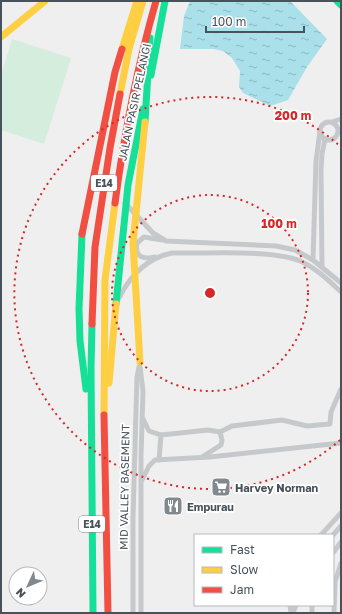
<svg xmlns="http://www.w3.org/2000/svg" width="342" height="614" viewBox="0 0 342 614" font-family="'Golos Text',sans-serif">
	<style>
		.green { fill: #d4eddc }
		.water { fill: url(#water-ripples) }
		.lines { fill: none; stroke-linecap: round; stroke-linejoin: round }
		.street { stroke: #c6c9cb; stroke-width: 5 }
		.fast { stroke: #16e098; stroke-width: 7 }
		.slow { stroke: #ffcf43; stroke-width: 7 }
		.jam { stroke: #f24e42; stroke-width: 7 }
		.ring { fill: none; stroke: #d62828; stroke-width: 2; stroke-dasharray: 2 4 }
		.labels { text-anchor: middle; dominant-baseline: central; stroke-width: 3.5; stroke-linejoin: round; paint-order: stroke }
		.shield { fill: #fff; stroke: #7e868c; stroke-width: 1 }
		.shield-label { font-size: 10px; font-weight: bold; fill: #47525a }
		.street-label { font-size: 11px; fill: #47525a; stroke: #fff }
		.poi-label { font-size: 11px; font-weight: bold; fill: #47525a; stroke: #fff; text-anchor: start }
		.centre { fill: #d62828; stroke: #fff; stroke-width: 2 }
		.ring-label { font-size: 12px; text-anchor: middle; font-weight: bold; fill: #d62828; stroke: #fff; stroke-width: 3.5; stroke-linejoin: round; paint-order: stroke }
	</style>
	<defs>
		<pattern id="water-ripples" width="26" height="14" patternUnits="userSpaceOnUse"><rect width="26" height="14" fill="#aae0e9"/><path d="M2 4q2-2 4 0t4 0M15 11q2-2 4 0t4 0" fill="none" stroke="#8cb8c0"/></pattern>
	</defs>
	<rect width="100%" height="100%" fill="#efefef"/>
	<polygon class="green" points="12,39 71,58 44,144 1,130 1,76"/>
	<polygon class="water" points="190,1 290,1 327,39 307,67 288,100 270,106 243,93 239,87 240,71 232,58 223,51 214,49 180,49 184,16"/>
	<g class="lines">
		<g class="street">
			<circle cx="329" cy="131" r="9"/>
			<polyline points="332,122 341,119"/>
			<polyline points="125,203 153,233 166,241 276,246 295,250 313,260 341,283"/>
			<path d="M155 257C144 260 134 257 137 243L144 237 162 240"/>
			<polyline points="313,260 316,161 320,131"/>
			<polyline points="322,267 321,170 322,154 325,139"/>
			<path d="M119 298C130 276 147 258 172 253 205 254 272 249 300 261 316 268 328 280 341 292"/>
			<polyline points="140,367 143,391 141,456 141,613"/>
			<polyline points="143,419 149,431 161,435 208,430 220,432"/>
			<polyline points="220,432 232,426 282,420 307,426 330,424 331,412 341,389"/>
			<polyline points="202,457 221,445 222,440 220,432"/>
			<polyline points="159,460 161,435"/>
			<polyline points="142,480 149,466 155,460 210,457 341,443"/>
			<polyline points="321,535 341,513"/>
			<polyline points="333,535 341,526"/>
			<polyline points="333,553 341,542"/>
			<polyline points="290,605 291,613"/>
			<polyline points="133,613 133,518 137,377 140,362"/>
			<polyline points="293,613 296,605"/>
			<polyline points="312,613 312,605"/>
			<polyline points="334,613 335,582 341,563"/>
		</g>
		<g class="fast">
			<polyline points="337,1 341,5"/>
			<polyline points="151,75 165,1"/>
			<polyline points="145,122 150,38"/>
			<polyline points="82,234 79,309 80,341 86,389"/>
			<polyline points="116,304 128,185 143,109"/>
			<polyline points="92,324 91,369 93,613"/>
		</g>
		<g class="slow">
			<polyline points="1,37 45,1"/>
			<polyline points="122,49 137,1"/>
			<polyline points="120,94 129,49 143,1"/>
			<polyline points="140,362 133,243 145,122"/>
			<polyline points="109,383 116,304"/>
			<polyline points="104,415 105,280 115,203"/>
		</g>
		<g class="jam">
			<path d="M115 203C124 135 137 67 156 1"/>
			<polyline points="82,234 115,72 122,49"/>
			<polyline points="92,324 95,247 110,148 120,94"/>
			<polyline points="104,415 108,613"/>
		</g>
	</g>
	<g class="ring">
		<circle cx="210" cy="293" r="98"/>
		<path d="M340 440A196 196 0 1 1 340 146"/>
	</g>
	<defs>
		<g id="supermarket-square" transform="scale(1)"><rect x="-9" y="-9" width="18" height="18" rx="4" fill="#82898e" stroke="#fff"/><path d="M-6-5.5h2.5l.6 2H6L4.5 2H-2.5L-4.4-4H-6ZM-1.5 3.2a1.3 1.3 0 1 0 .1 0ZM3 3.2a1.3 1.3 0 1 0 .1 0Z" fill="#fff"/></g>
		<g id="restaurant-square" transform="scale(1)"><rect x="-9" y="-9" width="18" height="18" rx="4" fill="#82898e" stroke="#fff"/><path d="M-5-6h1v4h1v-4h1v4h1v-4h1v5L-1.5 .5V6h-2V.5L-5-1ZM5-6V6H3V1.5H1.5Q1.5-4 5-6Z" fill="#fff"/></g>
	</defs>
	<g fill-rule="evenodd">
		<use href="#supermarket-square" x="221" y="487"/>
		<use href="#restaurant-square" x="173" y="506"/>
	</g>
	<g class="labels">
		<g class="shield">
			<rect x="91" y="175" width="26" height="16" rx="3"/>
			<rect x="79" y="516" width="26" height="16" rx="3"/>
		</g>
		<g class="shield-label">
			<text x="104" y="183">E14</text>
			<text x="92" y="524">E14</text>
		</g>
		<g class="street-label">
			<text transform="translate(134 102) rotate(-78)">JALAN PASIR PELANGI</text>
			<text transform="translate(124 487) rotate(-89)">MID VALLEY BASEMENT</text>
		</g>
		<g class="poi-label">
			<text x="235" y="487">Harvey Norman</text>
			<text x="187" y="506">Empurau</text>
		</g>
	</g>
	<circle cx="210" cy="293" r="6" class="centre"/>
	<g class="ring-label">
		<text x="293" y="120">200 m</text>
		<text x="279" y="228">100 m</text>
	</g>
	<rect width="342" height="614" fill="none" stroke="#47525a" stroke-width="4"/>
	<rect x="194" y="534" width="140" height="72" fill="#ffffff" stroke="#b5babd"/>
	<rect x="202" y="547" width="20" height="6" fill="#16e098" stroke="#b5babd"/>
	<text x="230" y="554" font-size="12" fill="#47525a">Fast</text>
	<rect x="202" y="567" width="20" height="6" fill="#ffcf43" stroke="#b5babd"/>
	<text x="230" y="574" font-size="12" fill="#47525a">Slow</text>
	<rect x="202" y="587" width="20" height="6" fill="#f24e42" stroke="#b5babd"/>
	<text x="230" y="594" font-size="12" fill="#47525a">Jam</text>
	<g transform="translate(28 586) rotate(226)"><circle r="19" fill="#ffffff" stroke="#b5babd"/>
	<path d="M0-3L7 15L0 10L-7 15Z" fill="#82898e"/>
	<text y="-6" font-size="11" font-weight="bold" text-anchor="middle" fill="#47525a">N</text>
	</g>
	<path d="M206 26v6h98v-6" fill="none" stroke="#47525a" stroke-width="2"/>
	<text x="212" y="26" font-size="12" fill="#47525a" stroke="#ffffff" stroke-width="3" paint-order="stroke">100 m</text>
</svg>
